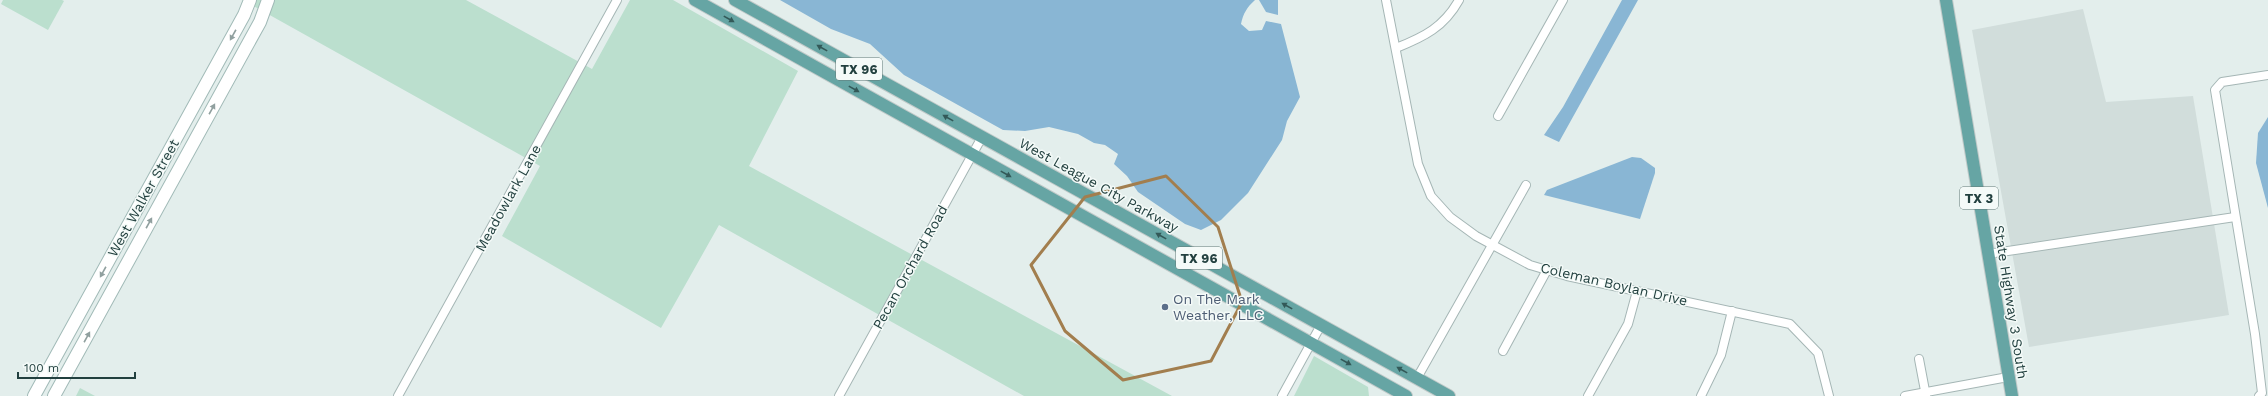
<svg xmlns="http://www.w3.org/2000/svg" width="2268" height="396" viewBox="0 0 2268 396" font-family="'Work Sans',sans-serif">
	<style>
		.built { fill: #d1dddb }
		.green { fill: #bbdfce }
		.water { fill: #89b6d4 }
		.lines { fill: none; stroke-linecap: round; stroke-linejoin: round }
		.street-casing { stroke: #a5b6b5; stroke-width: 10 }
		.secondary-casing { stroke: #a1bab7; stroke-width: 14 }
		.primary-casing { stroke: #c1cac9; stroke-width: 14 }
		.street { stroke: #fff; stroke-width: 8 }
		.secondary { stroke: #fff; stroke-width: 12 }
		.primary { stroke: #66a5a4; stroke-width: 12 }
		.oneway { fill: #335958 }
		.oneway2 { fill: #90a09f }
		.marked { fill: none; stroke: #a27e4e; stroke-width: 3; stroke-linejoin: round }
		.service-dot { fill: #5c6f8a; stroke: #f4faf8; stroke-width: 1.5 }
		.labels { text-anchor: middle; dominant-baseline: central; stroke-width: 3; stroke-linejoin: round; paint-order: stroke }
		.shield { fill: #f4faf8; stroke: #617876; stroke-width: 1 }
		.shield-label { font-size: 13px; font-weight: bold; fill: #22403f }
		.street-label { font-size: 14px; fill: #22403f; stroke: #f4faf8 }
		.service-label { font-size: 14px; fill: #4e5e75; stroke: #f4faf8; text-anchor: start }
	</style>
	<rect width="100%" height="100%" fill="#e3eeec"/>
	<polygon class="built" points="2083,9 2106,102 2193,96 2229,315 2029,347 1972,30"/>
	<g class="green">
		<polygon points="3,0 62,0 64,1 48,30 1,4"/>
		<polygon points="243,0 466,0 592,69 630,0 673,0 798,71 749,166 1172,396 1024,396 719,225 661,328 502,236 540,166"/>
		<polygon points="1314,356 1368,387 1369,396 1294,396"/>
		<polygon points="80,388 95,396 76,396"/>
	</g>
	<g class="water">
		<path d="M780 0H1255C1247 7 1243 14 1241 24L1249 31 1262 30 1266 21 1281 24 1300 97 1287 121 1282 140 1248 193 1221 220 1201 230 1185 224 1138 192 1127 176 1114 164 1118 154 1105 145 1094 143 1078 134 1049 127 1025 131 1003 130 904 75 870 44 831 29Z"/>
		<polygon points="1259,0 1278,0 1278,15 1266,12"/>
		<polygon points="1622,0 1638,0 1559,142 1544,135 1563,107"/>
		<polygon points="2268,117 2268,208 2256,163 2258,133"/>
		<polygon points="1632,157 1641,158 1655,168 1655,173 1640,219 1544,195 1547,190"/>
	</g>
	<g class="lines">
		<g class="street-casing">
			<g id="street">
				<polyline points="1386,0 1418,164 1431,196 1450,217 1476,236 1530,265 1567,276 1790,324 1818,353 1829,396"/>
				<path d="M1396 48C1424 37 1444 27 1459 0"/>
				<polyline points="1498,116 1563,0"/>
				<polyline points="1988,254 2235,217"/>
				<polyline points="1503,351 1547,270"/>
				<polyline points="1919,359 1926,396"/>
				<polyline points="1417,378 1526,185"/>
				<polyline points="398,396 617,0"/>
				<polyline points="839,396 982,137"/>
				<polyline points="1282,396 1321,325"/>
				<polyline points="1588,396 1628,324 1637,291"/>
				<polyline points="1701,396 1721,355 1732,311"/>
				<polyline points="1905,396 2008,377"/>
				<polyline points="2259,396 2262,393 2255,334 2215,90 2222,82 2268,75"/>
			</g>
		</g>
		<g class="secondary-casing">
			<g id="secondary">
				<polyline points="34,396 244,15 250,0"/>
				<polyline points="54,396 260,22 268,0"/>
			</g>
		</g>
		<g class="primary-casing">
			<g id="primary">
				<polyline points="695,0 1406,396"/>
				<polyline points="735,0 1449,396"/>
				<polyline points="1946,0 2012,396"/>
			</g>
		</g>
		<use href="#street" class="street"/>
		<use href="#secondary" class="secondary"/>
		<use href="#primary" class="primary"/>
	</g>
	<defs><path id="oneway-solid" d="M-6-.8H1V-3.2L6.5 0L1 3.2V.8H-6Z"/></defs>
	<g class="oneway">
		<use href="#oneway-solid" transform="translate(729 19) rotate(29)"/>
		<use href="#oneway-solid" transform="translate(822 48) rotate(-151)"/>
		<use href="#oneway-solid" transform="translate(854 89) rotate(29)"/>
		<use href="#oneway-solid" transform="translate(948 118) rotate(-151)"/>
		<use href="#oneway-solid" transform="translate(1006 174) rotate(29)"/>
		<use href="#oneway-solid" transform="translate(1161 236) rotate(-151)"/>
		<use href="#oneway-solid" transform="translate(1287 306) rotate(-151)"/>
		<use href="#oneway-solid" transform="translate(1346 362) rotate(29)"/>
		<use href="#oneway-solid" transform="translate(1402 370) rotate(-151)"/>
	</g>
	<g class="oneway2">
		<use href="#oneway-solid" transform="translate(233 35) rotate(119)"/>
		<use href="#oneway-solid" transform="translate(212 109) rotate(-61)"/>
		<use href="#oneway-solid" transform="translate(149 223) rotate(-61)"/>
		<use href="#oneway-solid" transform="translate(103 272) rotate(119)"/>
		<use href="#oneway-solid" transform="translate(87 337) rotate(-61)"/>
	</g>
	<path class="marked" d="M1166 176 1218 227 1242 302 1211 361 1123 380 1065 331 1031 265 1085 197Z"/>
	<circle class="service-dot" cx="1165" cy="307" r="4"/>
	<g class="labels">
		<g class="shield">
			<rect x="836" y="58" width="46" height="22" rx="3"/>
			<rect x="1960" y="187" width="38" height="22" rx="3"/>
			<rect x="1176" y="247" width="46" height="22" rx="3"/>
		</g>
		<g class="shield-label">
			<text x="859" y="69">TX 96</text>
			<text x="1979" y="198">TX 3</text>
			<text x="1199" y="258">TX 96</text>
		</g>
		<g class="street-label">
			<text transform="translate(1099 185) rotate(29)">West League City Parkway</text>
			<text transform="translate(143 198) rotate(-61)">West Walker Street</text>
			<text transform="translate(508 198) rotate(-61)">Meadowlark Lane</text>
			<text transform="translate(910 267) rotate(-61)">Pecan Orchard Road</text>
			<text transform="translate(1614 284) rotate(13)">Coleman Boylan Drive</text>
			<text transform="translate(2011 302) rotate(81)">State Highway 3 South</text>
		</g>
		<g class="service-label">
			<text x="1173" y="299">On The Mark<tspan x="1173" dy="16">Weather, LLC</tspan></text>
		</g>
	</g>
	<path d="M18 372v6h117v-6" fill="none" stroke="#22403f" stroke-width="2"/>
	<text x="24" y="372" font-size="12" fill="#22403f" stroke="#f4faf8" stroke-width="3" paint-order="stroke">100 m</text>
</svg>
